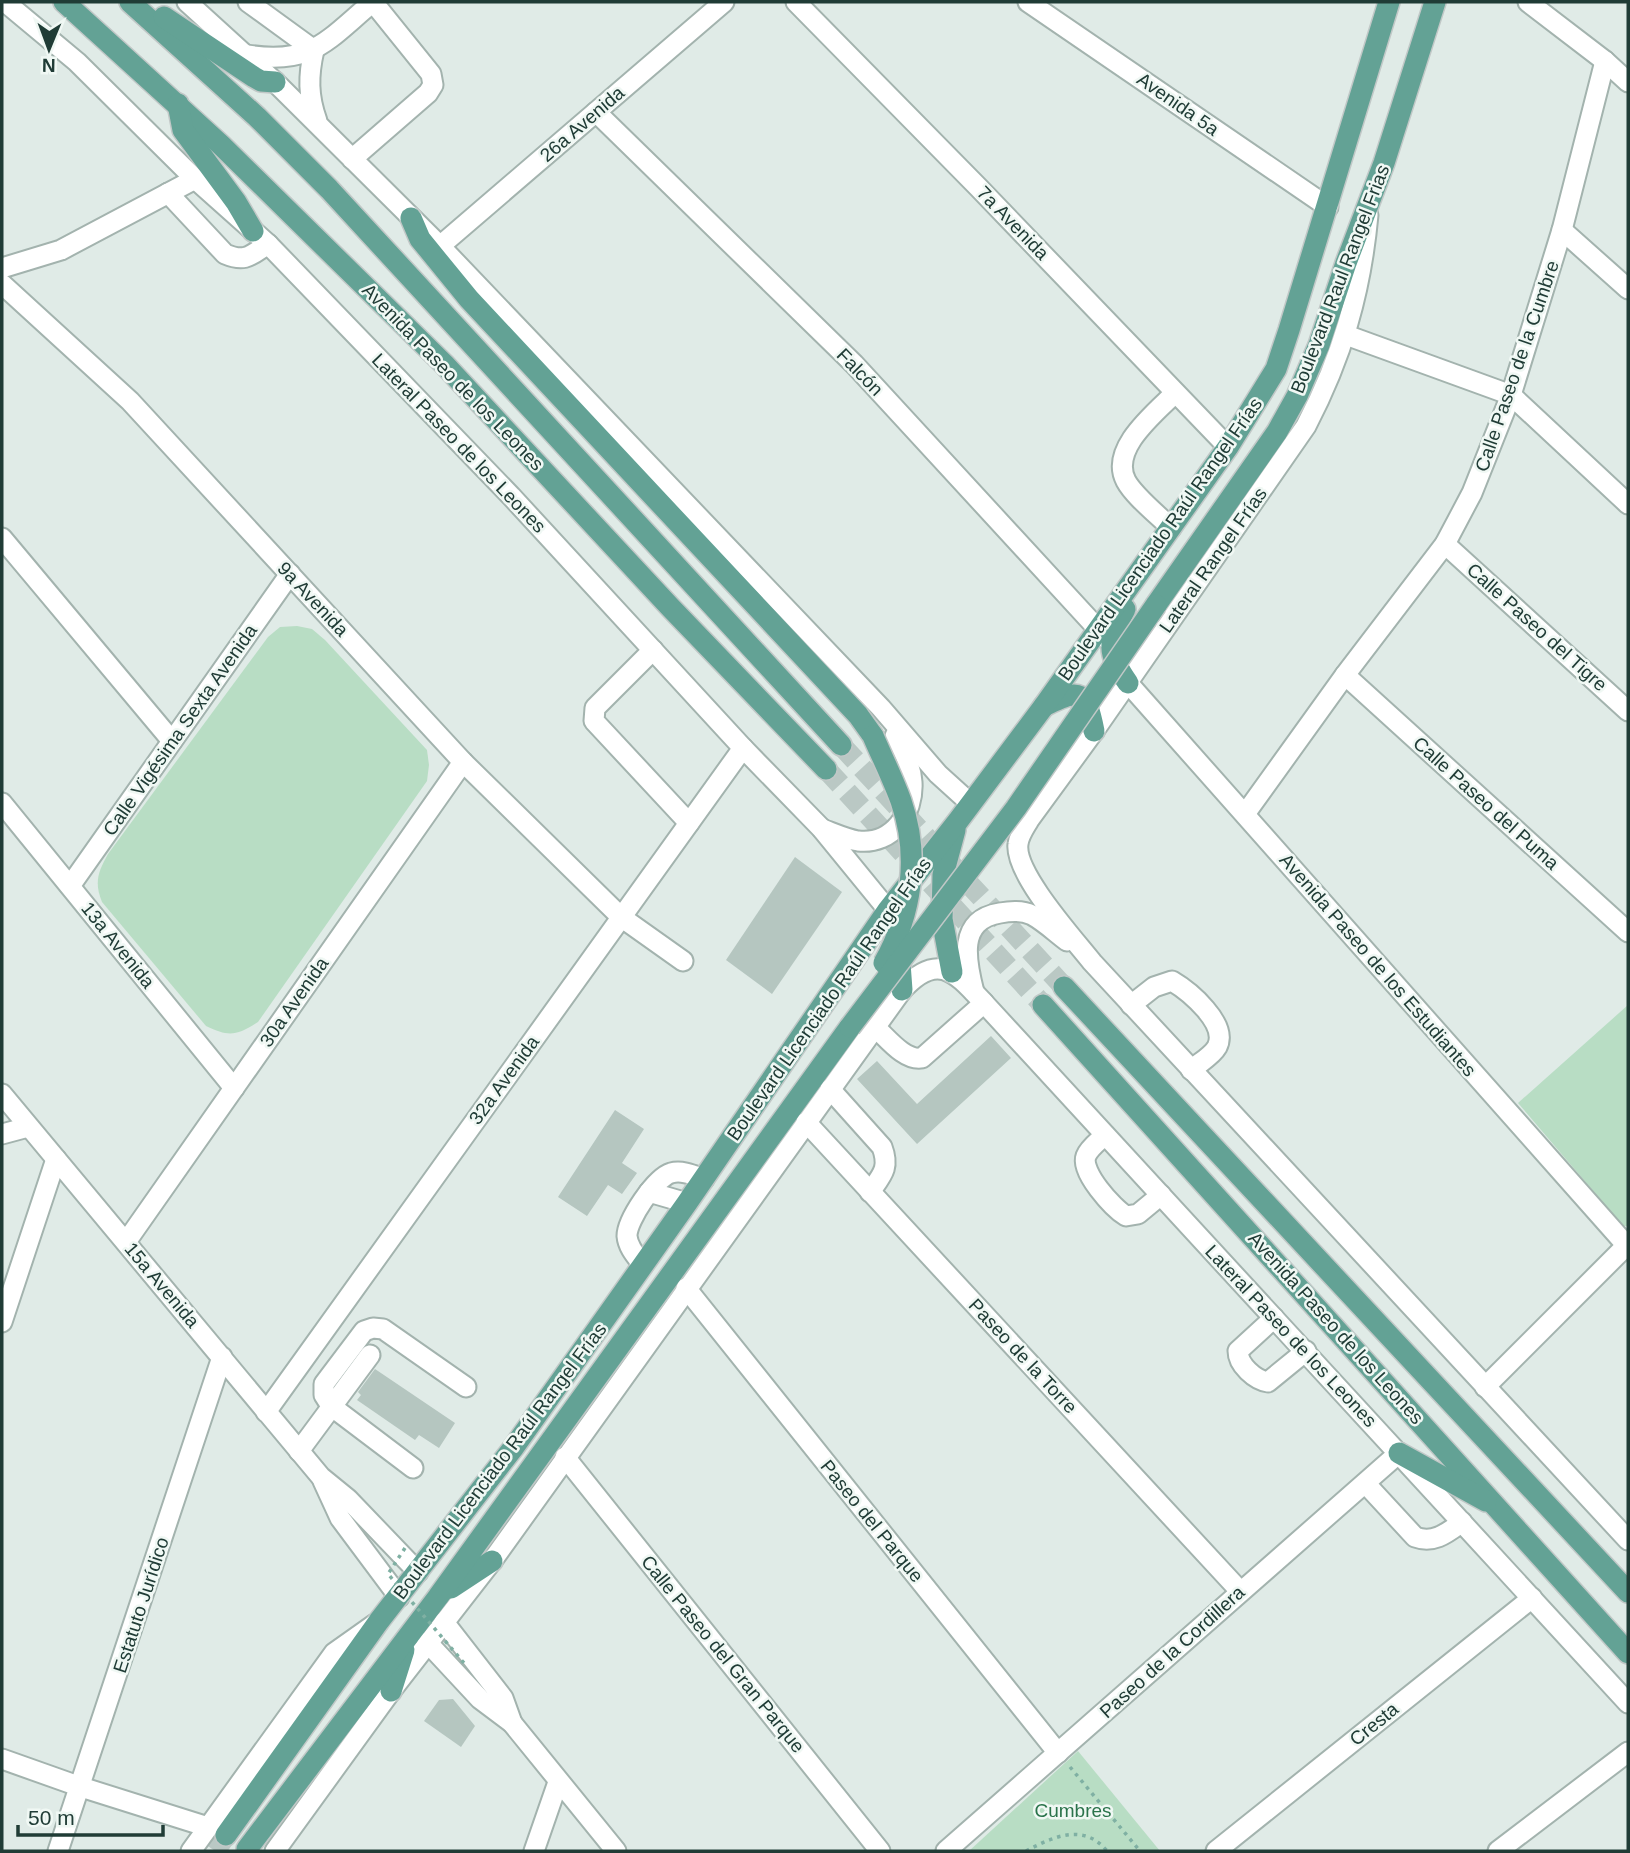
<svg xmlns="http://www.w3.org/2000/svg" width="1630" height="1853" viewBox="0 0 1630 1853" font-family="Arial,sans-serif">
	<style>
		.green { fill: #b8ddc4 }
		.building { fill: #b5c6c0 }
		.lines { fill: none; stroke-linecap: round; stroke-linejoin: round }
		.major-tunnel { stroke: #bac8c4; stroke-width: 21; stroke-dasharray: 21 10; stroke-linecap: butt }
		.minor-casing { stroke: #a3b3ae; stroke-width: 23 }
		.major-casing { stroke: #c1c8c7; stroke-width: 24 }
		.path { stroke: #7fb0a3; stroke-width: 3.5; stroke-dasharray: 3.5 5; stroke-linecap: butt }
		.minor { stroke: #fff; stroke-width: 19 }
		.major { stroke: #63a295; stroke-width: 21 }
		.major-bridge-casing { stroke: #c1c8c7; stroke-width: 24; stroke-linecap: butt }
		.path-bridge { stroke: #7fb0a3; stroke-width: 3.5; stroke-dasharray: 3.5 5; stroke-linecap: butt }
		.major-bridge { stroke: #63a295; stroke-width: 21 }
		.labels { text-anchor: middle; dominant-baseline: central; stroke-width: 5; stroke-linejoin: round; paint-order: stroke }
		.street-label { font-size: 19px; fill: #203c36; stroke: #f0f8f4 }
		.park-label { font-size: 19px; fill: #2a734b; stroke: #f0f8f4 }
	</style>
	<rect width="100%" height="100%" fill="#e0ebe7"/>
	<g class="green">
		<path d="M297 626 312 629 325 640 427 750 429 765 427 781 258 1022C236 1036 229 1037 206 1026L102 902C94 882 98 872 108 854L268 637 280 627Z"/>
		<polygon points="1628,1005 1628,1226 1623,1226 1518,1103"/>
		<polygon points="1078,1751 1160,1851 969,1851"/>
	</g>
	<g class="building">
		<polygon points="795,857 842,892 772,994 726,960"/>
		<polygon points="991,1036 1011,1058 917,1144 857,1079 877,1061 917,1104"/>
		<polygon points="615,1110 644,1129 622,1163 637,1173 622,1194 608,1185 587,1216 558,1197"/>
		<polygon points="375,1369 455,1423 439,1448 419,1435 415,1440 357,1400 361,1395 358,1392"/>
		<polygon points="453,1699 475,1726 461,1747 424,1721 439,1700"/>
	</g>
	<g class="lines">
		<g class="major-tunnel">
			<polyline points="841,745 1064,987"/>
			<polyline points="826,769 1043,1005"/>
			<polyline points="215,1851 226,1835"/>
		</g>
		<g class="minor-casing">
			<g id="minor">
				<polyline points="5,2 77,62 195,179 268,244 511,496 743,748 821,828 888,910"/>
				<polyline points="187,2 275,82 440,246 881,708 938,774 970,803"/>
				<polyline points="248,2 314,50"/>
				<polyline points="796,2 979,188 1228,447"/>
				<polyline points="1028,2 1328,207"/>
				<polyline points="1528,2 1605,61 1628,82"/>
				<path d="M314 50C308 76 308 96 317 121"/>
				<path d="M247 55C313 65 326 41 373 2"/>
				<polyline points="596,112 854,364 1108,640"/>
				<polyline points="352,159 428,93 433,85 431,74 373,2"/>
				<path d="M168 193 225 254C246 263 251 255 268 244"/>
				<path d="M1368 215C1361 292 1342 357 1306 426L1094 731 1029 820C1025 827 1019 835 1018 844 1014 873 1073 938 1092 962L1628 1540"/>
				<polyline points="1562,230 1628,289"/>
				<polyline points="440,246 724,2"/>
				<polyline points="2,268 61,250 195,179"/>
				<polyline points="2,284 130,401 463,762 621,917 683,961"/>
				<polyline points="1346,335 1511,395 1628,504"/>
				<path d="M1171 528C1158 515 1134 496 1126 481 1109 449 1155 413 1175 393"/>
				<polyline points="2,538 172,741"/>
				<polyline points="1445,544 1628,711"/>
				<polyline points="653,650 595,708 594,721 689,823"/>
				<polyline points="1345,675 1628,932"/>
				<polyline points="1128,683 1628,1247"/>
				<polyline points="2,803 234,1088"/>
				<polyline points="1245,814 1345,675 1445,544 1472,493 1511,395 1562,230 1605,61"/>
				<path d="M822 829C833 833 846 839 858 841 893 845 914 813 912 782 911 765 903 751 895 736"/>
				<polyline points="70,886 290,574"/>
				<path d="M974 992C966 961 957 920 1000 913 1011 911 1022 910 1032 915 1045 922 1056 933 1067 941"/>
				<path d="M1131 1005 1154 987 1172 981C1189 991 1229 1024 1217 1047 1212 1056 1199 1063 1191 1070"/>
				<path d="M876 1028C888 1039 905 1061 922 1058L984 1003"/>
				<path d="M830 1089 882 1147C890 1168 882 1175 870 1192"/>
				<polyline points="2,1094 321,1477 348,1499 418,1572"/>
				<polyline points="806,1122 1240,1591"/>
				<polyline points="2,1134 28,1127"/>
				<path d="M1105 1135C1099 1141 1089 1148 1086 1156 1080 1172 1113 1208 1126 1216L1138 1214 1161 1195"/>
				<polyline points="649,1192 687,1203"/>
				<polyline points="126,1242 463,762"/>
				<path d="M643 1265C637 1257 628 1248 627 1236 627 1220 655 1178 671 1173 682 1170 693 1175 704 1179"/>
				<polyline points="686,1288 1058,1753"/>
				<path d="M1274 1318 1238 1351C1238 1365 1255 1380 1268 1382L1306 1351"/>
				<polyline points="2,1322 56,1159"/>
				<polyline points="1485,1387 1628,1244"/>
				<polyline points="266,1412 743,748"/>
				<polyline points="299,1451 370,1355"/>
				<polyline points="565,1457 880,1851"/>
				<polyline points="413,1468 331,1406 324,1395 324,1384 364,1331 373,1328 383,1329 466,1387"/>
				<polyline points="323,1481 340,1518 399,1597"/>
				<path d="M1366 1484 1415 1537C1434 1544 1447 1533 1462 1522"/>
				<polyline points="444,1622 503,1698 512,1723"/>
				<polyline points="427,1642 480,1699 512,1723 616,1851"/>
				<polyline points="2,1759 81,1787 208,1827"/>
				<polyline points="58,1851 222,1357"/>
				<polyline points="191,1851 334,1653 375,1624"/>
				<path d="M275 1851 391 1691 492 1561 902 990C938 951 955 972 984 1003L1628 1703"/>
				<polyline points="534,1851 558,1782"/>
				<polyline points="946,1851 1399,1453"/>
				<polyline points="1216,1851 1532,1598"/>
				<polyline points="1498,1851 1628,1752"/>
			</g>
		</g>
		<g class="major-casing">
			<g id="major">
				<polyline points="64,2 221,145 444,364 671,608 826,769"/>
				<polyline points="130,2 257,117 329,189 841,745"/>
				<polyline points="164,17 254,77 261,81 275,82"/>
				<polyline points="178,104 183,130 236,202 253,231"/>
				<polyline points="411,218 420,239 469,299 858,715 873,736"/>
				<polyline points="1156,605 1277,432 1297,396 1319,345 1346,263 1384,163 1435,2"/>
				<path d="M1125 609C1108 641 1106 652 1128 683"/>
				<path d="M1044 706C1081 687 1086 691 1094 731"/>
				<polyline points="895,951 900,963 902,990"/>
				<polyline points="952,972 942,919 943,875 955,830"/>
				<polyline points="1064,987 1628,1592"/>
				<polyline points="1043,1005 1628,1653"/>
				<polyline points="1399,1453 1486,1501"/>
				<polyline points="451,1588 492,1561"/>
				<polyline points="391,1691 404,1650"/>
				<polyline points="226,1835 379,1621 514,1447 687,1203 888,910 958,821 1044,706 1228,447 1276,369 1289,330 1389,2"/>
				<polyline points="247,1849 438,1597 850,1027"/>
			</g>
		</g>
		<g class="path">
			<polyline points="1070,1767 1140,1851"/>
			<path d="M1026 1851C1053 1837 1083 1822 1107 1851"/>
		</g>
		<use href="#minor" class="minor"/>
		<use href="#major" class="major"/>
		<g class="major-bridge-casing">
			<g id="major-bridge">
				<path d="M873 736C882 757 893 779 901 801 920 856 912 913 884 963"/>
				<polyline points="850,1027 1016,808 1156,605"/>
			</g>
		</g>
		<polyline class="path-bridge" points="405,1548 388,1574 464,1663"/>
		<use href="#major-bridge" class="major-bridge"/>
	</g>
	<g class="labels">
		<g class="street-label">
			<text transform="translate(1178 104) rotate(35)">Avenida 5a</text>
			<text transform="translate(582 124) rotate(-41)">26a Avenida</text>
			<text transform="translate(1013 223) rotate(46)">7a Avenida</text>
			<text transform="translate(1340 279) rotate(-69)">Boulevard Raul Rangel Frias</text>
			<text transform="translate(1517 366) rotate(-71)">Calle Paseo de la Cumbre</text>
			<text transform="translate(860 372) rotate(46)">Falcón</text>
			<text transform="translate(453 377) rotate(46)">Avenida Paseo de los Leones</text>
			<text transform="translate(459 443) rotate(46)">Lateral Paseo de los Leones</text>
			<text transform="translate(1160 539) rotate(-55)">Boulevard Licenciado Raúl Rangel Frías</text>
			<text transform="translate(1213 560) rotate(-55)">Lateral Rangel Frías</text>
			<text transform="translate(313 599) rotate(47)">9a Avenida</text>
			<text transform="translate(1537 627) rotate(42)">Calle Paseo del Tigre</text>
			<text transform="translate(180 730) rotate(-55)">Calle Vigésima Sexta Avenida</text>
			<text transform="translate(1486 803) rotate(42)">Calle Paseo del Puma</text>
			<text transform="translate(118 945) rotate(51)">13a Avenida</text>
			<text transform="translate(1378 965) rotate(49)">Avenida Paseo de los Estudiantes</text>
			<text transform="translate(829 999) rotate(-55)">Boulevard Licenciado Raúl Rangel Frías</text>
			<text transform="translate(294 1002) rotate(-55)">30a Avenida</text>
			<text transform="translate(504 1080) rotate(-54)">32a Avenida</text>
			<text transform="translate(162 1285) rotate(50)">15a Avenida</text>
			<text transform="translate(1336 1328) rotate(48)">Avenida Paseo de los Leones</text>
			<text transform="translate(1291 1336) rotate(47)">Lateral Paseo de los Leones</text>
			<text transform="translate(1023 1356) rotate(47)">Paseo de la Torre</text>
			<text transform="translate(500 1461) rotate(-53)">Boulevard Licenciado Raúl Rangel Frías</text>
			<text transform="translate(872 1521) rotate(51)">Paseo del Parque</text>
			<text transform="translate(141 1605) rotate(-72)">Estatuto Jurídico</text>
			<text transform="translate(1172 1652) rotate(-42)">Paseo de la Cordillera</text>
			<text transform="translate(723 1654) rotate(51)">Calle Paseo del Gran Parque</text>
			<text transform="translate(1374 1724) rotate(-39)">Cresta</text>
		</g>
		<g class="park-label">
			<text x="1073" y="1810">Cumbres</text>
		</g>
	</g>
	<rect width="1630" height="1853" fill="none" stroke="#203c36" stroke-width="7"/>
	<g transform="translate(49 49) rotate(181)" stroke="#f0f8f4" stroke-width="5" paint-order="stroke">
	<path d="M0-5L12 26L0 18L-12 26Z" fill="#203c36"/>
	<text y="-10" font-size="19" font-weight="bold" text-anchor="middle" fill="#203c36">N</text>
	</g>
	<path d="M18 1825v10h145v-10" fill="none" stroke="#203c36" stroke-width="3.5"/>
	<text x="28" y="1825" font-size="21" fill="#203c36" stroke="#f0f8f4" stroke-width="5" paint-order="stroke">50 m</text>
</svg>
